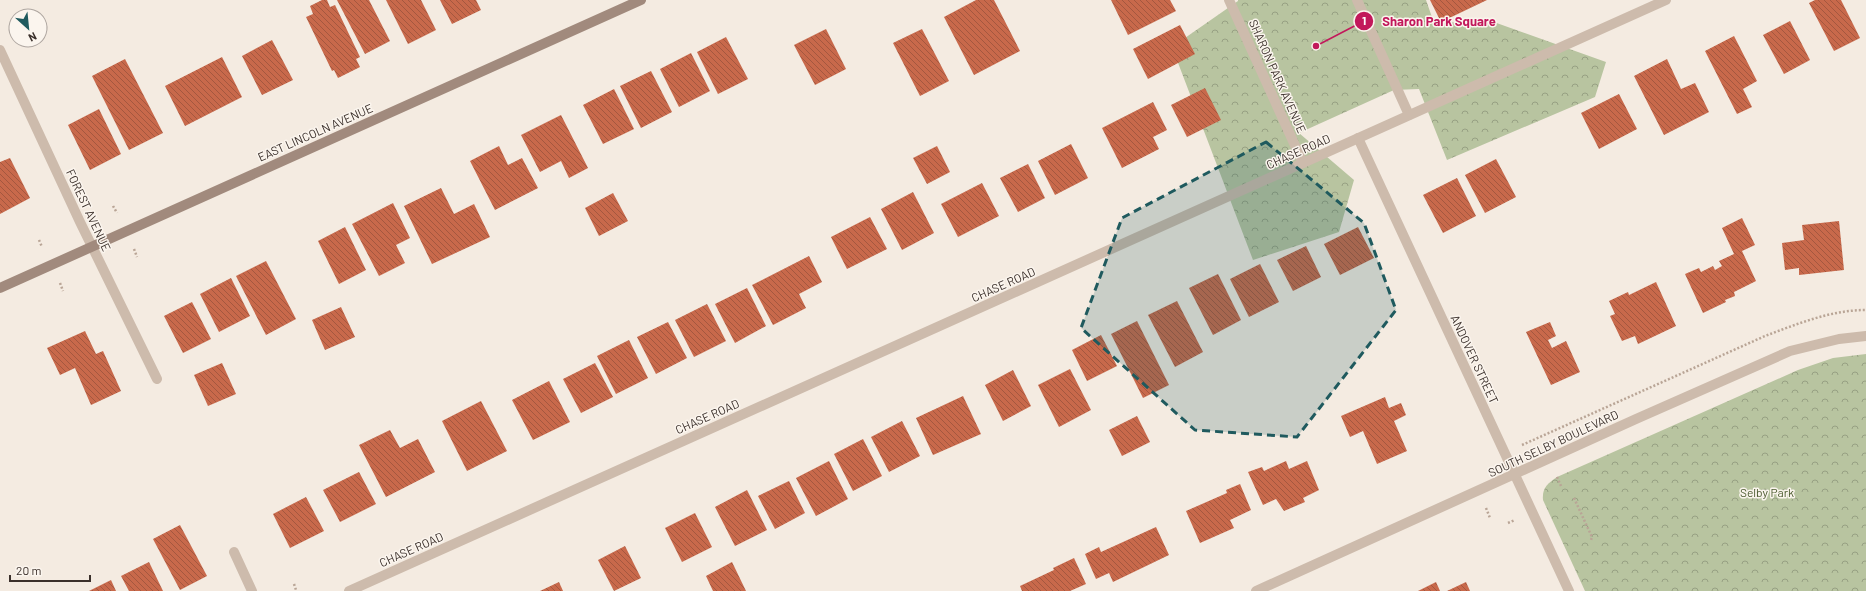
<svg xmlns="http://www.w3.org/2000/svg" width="1866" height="591" viewBox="0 0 1866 591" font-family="Barlow,sans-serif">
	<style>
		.forest { fill: url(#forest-crowns) }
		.building { fill: url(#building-back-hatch) }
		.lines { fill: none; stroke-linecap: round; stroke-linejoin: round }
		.path { stroke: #b9a596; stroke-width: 2.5; stroke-dasharray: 2 2; stroke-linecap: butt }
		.street { stroke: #cdbbac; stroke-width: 10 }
		.secondary { stroke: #a18a7d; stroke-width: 10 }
		.marked { fill: #1f5a5e; fill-opacity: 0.2; stroke: #1f5a5e; stroke-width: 3; stroke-dasharray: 8 5; stroke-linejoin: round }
		.labels { text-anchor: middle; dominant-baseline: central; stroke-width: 3; stroke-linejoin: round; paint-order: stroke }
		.street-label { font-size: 12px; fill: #3b302b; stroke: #fbf5ee }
		.park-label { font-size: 12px; fill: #4a5a2e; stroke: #fbf5ee }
		.leader { fill: none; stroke: #c2185b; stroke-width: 1.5 }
		.callout-dot { fill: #c2185b; stroke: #fbf5ee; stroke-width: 1.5 }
		.mark-label { font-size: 12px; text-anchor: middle; font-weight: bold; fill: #fff }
		.callout-label { font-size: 13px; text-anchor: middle; font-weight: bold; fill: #c2185b; stroke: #fbf5ee; stroke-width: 3; stroke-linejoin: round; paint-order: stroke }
	</style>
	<defs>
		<pattern id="forest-crowns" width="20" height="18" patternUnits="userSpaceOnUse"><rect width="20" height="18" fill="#b8c4a0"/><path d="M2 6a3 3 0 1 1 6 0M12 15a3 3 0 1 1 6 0" fill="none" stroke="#97a083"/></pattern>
		<pattern id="building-back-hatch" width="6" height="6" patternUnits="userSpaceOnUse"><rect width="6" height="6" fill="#c8694b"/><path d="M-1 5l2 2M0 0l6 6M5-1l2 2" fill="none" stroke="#a4573f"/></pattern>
	</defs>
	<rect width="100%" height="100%" fill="#f4ebe1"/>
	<g class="forest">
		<polygon points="1238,0 1426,0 1434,23 1491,21 1606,62 1595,97 1447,160 1419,89 1394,90 1299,133 1354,180 1339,232 1253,260 1172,47 1238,1"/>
		<path d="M1866 354V591H1585L1543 500C1542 488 1547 484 1557 477L1798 370 1833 358Z"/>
	</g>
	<g class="building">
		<polygon points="322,0 327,0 330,7 335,5 360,57 356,59 360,67 338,78 334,70 332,71 306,17 313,14 310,6"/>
		<polygon points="337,0 369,0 390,41 365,54"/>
		<polygon points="386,0 421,0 436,30 408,44"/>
		<polygon points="440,0 476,0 481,10 452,24"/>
		<polygon points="976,0 994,0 1020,51 974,75 944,17"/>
		<polygon points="1111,0 1170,0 1176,11 1128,35"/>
		<polygon points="1430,0 1487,0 1441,22"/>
		<polygon points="1815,0 1841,0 1860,38 1834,51 1809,3"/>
		<polygon points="1790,21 1810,60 1784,74 1763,35"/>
		<polygon points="1180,25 1195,54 1148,79 1133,49"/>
		<polygon points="826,29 846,69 815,85 794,45"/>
		<polygon points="922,29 949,81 920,96 893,43"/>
		<polygon points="1734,36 1757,81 1743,89 1752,107 1737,114 1705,51"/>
		<polygon points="726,37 748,79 718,94 697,52"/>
		<polygon points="272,40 293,80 262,95 242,56"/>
		<polygon points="691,53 710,91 679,107 660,69"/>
		<polygon points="222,57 242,97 185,126 165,86"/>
		<polygon points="125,59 163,133 129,150 92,76"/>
		<polygon points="1667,59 1681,89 1695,83 1709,112 1664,135 1634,76"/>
		<polygon points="651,71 672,112 641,128 620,86"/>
		<polygon points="1205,88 1221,120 1187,137 1171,105"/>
		<polygon points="614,89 634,129 603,144 583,105"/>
		<polygon points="1619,94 1637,129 1599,149 1581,113"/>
		<polygon points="1153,102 1167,130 1153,137 1159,149 1122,168 1102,128"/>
		<polygon points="99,109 121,154 90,170 68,125"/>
		<polygon points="561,115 588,168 569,178 561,161 540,172 521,135"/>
		<polygon points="1071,144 1088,178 1055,195 1038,161"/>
		<polygon points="499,146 508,165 522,158 538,188 495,210 470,161"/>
		<polygon points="937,146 950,172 927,184 913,158"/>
		<polygon points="10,158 30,198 0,214 0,162"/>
		<polygon points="1496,159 1516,197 1485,213 1465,175"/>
		<polygon points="1028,164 1045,198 1018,212 1000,178"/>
		<polygon points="1457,178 1476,216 1443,233 1423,195"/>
		<polygon points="982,183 999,216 958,237 941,204"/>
		<polygon points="441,188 454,214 474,204 490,237 432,264 404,206"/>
		<polygon points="913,192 934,233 902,250 881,209"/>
		<polygon points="613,193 628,221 599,236 585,208"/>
		<polygon points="393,203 410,238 396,245 405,263 379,276 352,224"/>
		<polygon points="870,217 887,249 847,269 831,237"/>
		<polygon points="1742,218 1755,245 1742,251 1756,281 1734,292 1735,296 1725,300 1726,302 1703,313 1685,274 1699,268 1701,272 1713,266 1715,270 1722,266 1719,261 1734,254 1722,228"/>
		<polygon points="1839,221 1844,270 1799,275 1799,268 1785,270 1782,243 1804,240 1802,225"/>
		<polygon points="345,227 366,270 339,284 318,241"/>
		<polygon points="1358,227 1374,258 1340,275 1324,244"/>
		<polygon points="1306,246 1321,277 1293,291 1277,260"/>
		<polygon points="809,256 822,282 799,294 806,308 773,325 752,285"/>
		<polygon points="266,261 296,319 266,335 236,276"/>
		<polygon points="1260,264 1279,302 1249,317 1230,279"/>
		<polygon points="1218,274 1241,320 1213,335 1189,288"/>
		<polygon points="231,278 250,316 219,332 200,294"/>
		<polygon points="1656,282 1676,326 1638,344 1635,336 1622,341 1610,316 1615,314 1609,301 1628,292 1629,295"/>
		<polygon points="747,288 766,326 735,343 715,304"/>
		<polygon points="1177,301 1203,352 1175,367 1148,315"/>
		<polygon points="192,302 211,339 183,353 164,316"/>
		<polygon points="707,304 726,341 694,357 675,320"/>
		<polygon points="341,307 355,337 325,350 312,320"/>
		<polygon points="1137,321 1169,385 1143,398 1111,334"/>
		<polygon points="668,322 687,358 656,374 637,337"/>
		<polygon points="1550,322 1556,336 1548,340 1552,348 1566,341 1580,372 1551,385 1526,332"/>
		<polygon points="85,331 96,354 103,351 121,391 91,405 75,368 60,375 47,348"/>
		<polygon points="1101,335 1117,366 1087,381 1072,350"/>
		<polygon points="629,340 648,378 616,394 597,356"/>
		<polygon points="222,363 236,394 208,406 194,375"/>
		<polygon points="595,363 613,397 581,413 563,379"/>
		<polygon points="1070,369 1091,410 1059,427 1038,385"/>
		<polygon points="1013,370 1031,406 1003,421 985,385"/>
		<polygon points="549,381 570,422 533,440 512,400"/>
		<polygon points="963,396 981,434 933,455 916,418"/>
		<polygon points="1385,397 1389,408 1401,403 1406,415 1394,421 1407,451 1377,464 1363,431 1350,437 1341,416"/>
		<polygon points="481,401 507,451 467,471 442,421"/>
		<polygon points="1137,416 1150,442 1122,456 1109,430"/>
		<polygon points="902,421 920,456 889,472 871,437"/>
		<polygon points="390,430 400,448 418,439 435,472 386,497 359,445"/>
		<polygon points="863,439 882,476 853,491 834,454"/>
		<polygon points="829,461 848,499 816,516 796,478"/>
		<polygon points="1286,461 1289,469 1307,461 1319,490 1303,498 1305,502 1284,511 1276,499 1263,505 1248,472 1262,467 1264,471"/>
		<polygon points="359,472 376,504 340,522 323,490"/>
		<polygon points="789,481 805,513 775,529 758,496"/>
		<polygon points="1240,484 1251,510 1230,520 1234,528 1200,543 1186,511 1227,493 1226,490"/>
		<polygon points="747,490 767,530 735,546 715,507"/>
		<polygon points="306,497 324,531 290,548 273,514"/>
		<polygon points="695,513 712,547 682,562 665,528"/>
		<polygon points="180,525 207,576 180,590 153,539"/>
		<polygon points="1156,527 1169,555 1113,582 1109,573 1096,579 1085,554 1099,547 1101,552"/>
		<polygon points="625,546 641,578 614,591 598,560"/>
		<polygon points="1074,558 1086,584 1070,591 1022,591 1020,586 1054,570 1053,568"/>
		<polygon points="149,562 163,591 129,591 121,576"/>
		<polygon points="732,562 746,591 713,591 706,576"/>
		<polygon points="111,580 116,591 89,591"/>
		<polygon points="559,582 563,591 540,591"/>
		<polygon points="1436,582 1440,591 1418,591"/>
		<polygon points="1466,582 1470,591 1447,591"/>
	</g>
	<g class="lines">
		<g class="path">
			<polyline points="113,206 117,213"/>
			<polyline points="39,240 42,247"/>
			<polyline points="134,249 137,257"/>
			<polyline points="60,283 63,291"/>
			<path d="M1522 445 1765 336C1797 324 1831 310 1866 310"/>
			<polyline points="1557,477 1561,486"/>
			<polyline points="1574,498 1592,537 1591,540"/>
			<polyline points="1486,508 1490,518"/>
			<polyline points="1508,523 1515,520"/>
			<polyline points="294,584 296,590"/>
		</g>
		<g class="street">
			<polyline points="1229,0 1303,163"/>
			<polyline points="1357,0 1409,115"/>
			<polyline points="0,50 80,222 157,379"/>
			<polyline points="1358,138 1569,591"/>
			<polyline points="234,552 252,591"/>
			<polyline points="349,591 1666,0"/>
			<polyline points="1256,591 1636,419 1790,351 1839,339 1866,336"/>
		</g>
		<polyline class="secondary" points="0,288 641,0"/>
	</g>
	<path class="marked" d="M1266 142 1364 223 1396 310 1297 437 1195 430 1081 328 1122 218Z"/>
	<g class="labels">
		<g class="street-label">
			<text transform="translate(1278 76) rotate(66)">SHARON PARK AVENUE</text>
			<text transform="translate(315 132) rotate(-24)">EAST LINCOLN AVENUE</text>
			<text transform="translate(1298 151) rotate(-24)">CHASE ROAD</text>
			<text transform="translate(89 210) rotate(65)">FOREST AVENUE</text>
			<text transform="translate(1003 284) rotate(-24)">CHASE ROAD</text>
			<text transform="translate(1475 359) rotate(65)">ANDOVER STREET</text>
			<text transform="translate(707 416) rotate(-24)">CHASE ROAD</text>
			<text transform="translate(1553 443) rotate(-25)">SOUTH SELBY BOULEVARD</text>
			<text transform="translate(411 549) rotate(-24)">CHASE ROAD</text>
		</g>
		<g class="park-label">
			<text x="1767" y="492">Selby Park</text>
		</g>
	</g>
	<path class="leader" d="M1316 46L1364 21"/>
	<g class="callout-dot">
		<circle cx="1316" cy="46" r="4"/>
		<circle cx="1364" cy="21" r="10"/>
	</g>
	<g class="mark-label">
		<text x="1364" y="25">1</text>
	</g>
	<g class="callout-label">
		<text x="1439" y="26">Sharon Park Square</text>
	</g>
	<g transform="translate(28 28) rotate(153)"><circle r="19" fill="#fbf5ee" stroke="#aea6a0"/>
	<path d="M0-3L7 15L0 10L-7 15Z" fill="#1f5a5e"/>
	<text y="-6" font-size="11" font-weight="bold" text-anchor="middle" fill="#3b302b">N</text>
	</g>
	<path d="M10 575v6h80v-6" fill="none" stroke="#3b302b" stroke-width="2"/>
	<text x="16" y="575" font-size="12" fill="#3b302b" stroke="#fbf5ee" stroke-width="3" paint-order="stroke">20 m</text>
</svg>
